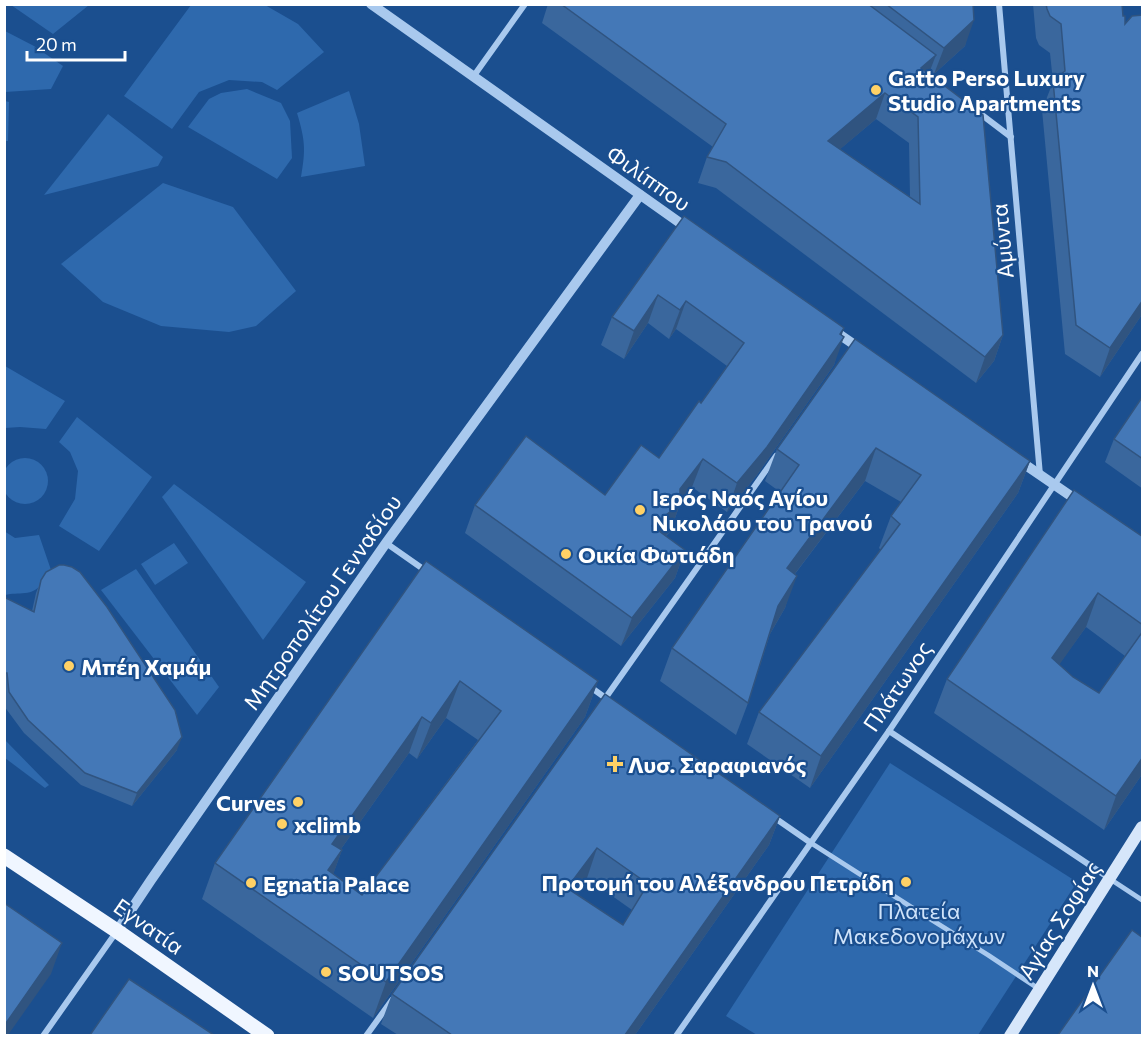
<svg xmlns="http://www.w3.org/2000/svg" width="1147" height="1040" viewBox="0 0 1147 1040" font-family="Commissioner,sans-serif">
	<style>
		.green { fill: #2e69ad }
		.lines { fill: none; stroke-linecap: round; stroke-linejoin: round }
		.pedestrian { stroke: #a9c9ee; stroke-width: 5 }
		.minor { stroke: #a9c9ee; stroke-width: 6 }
		.tertiary { stroke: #a9c9ee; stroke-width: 10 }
		.secondary { stroke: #d6e6fa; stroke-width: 12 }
		.primary { stroke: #f0f6ff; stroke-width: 15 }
		.wall { fill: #3a679d; fill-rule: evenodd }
		.shaded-wall { fill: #305480 }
		.building { fill: #4478b7; stroke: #305480; stroke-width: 1.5; fill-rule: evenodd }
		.poi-dot { fill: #ffd166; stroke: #1b4f8f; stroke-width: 2 }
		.labels { text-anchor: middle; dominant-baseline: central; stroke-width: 4.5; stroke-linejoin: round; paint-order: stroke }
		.poi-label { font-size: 22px; font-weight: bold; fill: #fff; stroke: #1b4f8f; text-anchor: start }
		.street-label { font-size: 22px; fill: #fff; stroke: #1b4f8f }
		.park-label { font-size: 22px; fill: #cfe3fa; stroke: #1b4f8f }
	</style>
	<rect width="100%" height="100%" fill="#1b4f8f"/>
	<g class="green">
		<polygon points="11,5 89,5 53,34"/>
		<polygon points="191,5 265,5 298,24 324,52 277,90 262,82 229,80 199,92 172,129 124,96"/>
		<polygon points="5,31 34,46 63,66 51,89 5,92"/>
		<polygon points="247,89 281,103 290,121 292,158 277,179 188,127 209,99 221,93"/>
		<path d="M349 91 359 124 365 166 301 177C306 149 305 140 297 113Z"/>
		<polygon points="5,101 9,102 8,141 5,141"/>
		<polygon points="108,114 163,157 158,166 44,195"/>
		<polygon points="163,183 233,207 296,291 256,326 229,332 161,326 103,302 61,264"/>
		<polygon points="5,366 65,401 46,429 20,427 5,428"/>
		<polygon points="77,417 152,477 99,551 59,526 75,499 78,471 70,452 59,442"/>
		<circle cx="25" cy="481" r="23"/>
		<polygon points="174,484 306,582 263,640 162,497"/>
		<path d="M4 531 15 538 39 535 51 570C44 581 39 592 25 593 18 594 12 593 5 595Z"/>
		<polygon points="174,543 188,563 155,585 141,564"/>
		<polygon points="136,569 219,687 197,715 101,590"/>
		<polygon points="5,740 49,785 45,788 5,758"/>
		<polygon points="890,763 1077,882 978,1035 757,1035 726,1016"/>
	</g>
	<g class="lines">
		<g class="pedestrian">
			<polyline points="811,843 919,912 988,955 1039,989"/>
			<polyline points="1110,879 1142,900"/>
		</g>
		<g class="minor">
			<polyline points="999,4 1040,475"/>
			<polyline points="473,77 525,4"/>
			<polyline points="978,112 1011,137"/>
			<polyline points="386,543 426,571"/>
			<polyline points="589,686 607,699"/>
			<polyline points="604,700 776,456"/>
			<polyline points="889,731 1109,878"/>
			<polyline points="772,816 811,843"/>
			<polyline points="43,1036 117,931"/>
			<polyline points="366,1036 392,1000"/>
			<polyline points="676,1036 889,731 1142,354"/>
		</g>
		<g class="tertiary">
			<polyline points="371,4 690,230"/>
			<polyline points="833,330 862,350"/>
			<polyline points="1017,459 1081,503"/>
			<polyline points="117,931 151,880 386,543 640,195"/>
		</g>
		<polyline class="secondary" points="1010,1036 1142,827"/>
		<polyline class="primary" points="4,856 117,931 267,1036"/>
	</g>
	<g class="wall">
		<path d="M548 4H973L965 46 934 74 930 70 929 75 1003 335 994 361 976 383 716 188 698 183 707 157 713 147 542 23ZM876 119 909 143 910 197 840 149Z"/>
		<polygon points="1033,4 1122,4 1123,16 1125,24 1143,15 1143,313 1100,377 1065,354 1042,110 1053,82 1050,53 1039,45 1036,38"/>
		<polygon points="684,216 842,335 834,365 757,475 727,512 692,487 680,504 670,532 666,536 685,550 675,578 621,646 465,533 475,505 605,495 659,458 701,403 727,366 676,329 669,339 648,323 624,359 601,345 612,317"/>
		<polygon points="855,339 1030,461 1018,493 810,788 747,744 759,712 881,550 879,548 891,516 901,502 865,481 795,574 785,608 770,634 748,703 736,735 660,681 672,648 780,492 765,481 777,449"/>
		<polygon points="1143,396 1143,489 1105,462 1114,439"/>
		<path d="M1143 537V773L1104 830 934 713 947 679ZM1086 627 1125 656 1099 693 1073 677 1059 664Z"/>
		<path d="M426 561 598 681 585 717 373 1018 202 899 215 863ZM446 718 478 740 362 895 333 874 342 850 341 849 409 753 417 759Z"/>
		<polygon points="41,580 177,750 132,806 81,785 24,733 4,706 4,597 32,611 36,593"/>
		<path d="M605 694 780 816 769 845 635 1035H398L381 1024 392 994ZM587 878 632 910 623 925 575 893Z"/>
	</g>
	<g class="shaded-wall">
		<polygon points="974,20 965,46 934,74 944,48"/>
		<polygon points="936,55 926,81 921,68"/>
		<polygon points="885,93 876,119 819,167 828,141"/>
		<polygon points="658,295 648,323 624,359 634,331"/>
		<polygon points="1143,300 1143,313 1100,377 1110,348"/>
		<polygon points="686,301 676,329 669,339 680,310"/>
		<polygon points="844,328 838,347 844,337 834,365 757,475 727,512 737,483"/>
		<polygon points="1003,335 994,361 976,383 985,357"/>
		<polygon points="876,448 865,481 775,600 787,568"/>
		<polygon points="703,459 692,487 679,505 680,504 670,532 642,554 652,526"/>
		<polygon points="1030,461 1018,493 810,788 821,756"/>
		<polygon points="685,550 675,578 621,646 632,618"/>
		<polygon points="797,576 785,608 767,639 778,606"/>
		<polygon points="1098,593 1086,627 1040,692 1052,658"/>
		<polygon points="460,681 446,718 417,759 431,723"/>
		<polygon points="598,681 585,717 373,1018 386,982"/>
		<polygon points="422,717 409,753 319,880 332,844"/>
		<polygon points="182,737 177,750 132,806 137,793"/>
		<polygon points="1143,757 1143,773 1104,830 1116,796"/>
		<polygon points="780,816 769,845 635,1035 625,1035"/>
		<polygon points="597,848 587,878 556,917 567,888"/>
		<polygon points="342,850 329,886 328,870"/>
		<polygon points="62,943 51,974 8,1035 4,1035 4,1026"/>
	</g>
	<g class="building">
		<path d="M561 4H868L936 55 921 68 983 115 1003 335 985 357 726 162 707 157 726 124ZM885 93 918 117 920 204 828 141Z"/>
		<polygon points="886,4 973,4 974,20 944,48"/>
		<polygon points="1046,4 1122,4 1123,16 1125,16 1125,24 1132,16 1143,15 1143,300 1110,348 1076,325 1053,81 1065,71 1061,24 1050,16 1047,9"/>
		<polygon points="684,216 844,328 840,334 844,337 767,447 737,483 703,459 680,489 680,504 652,526 685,550 632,618 475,505 526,436 605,495 641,445 659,458 699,401 701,403 744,343 686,301 680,310 658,295 634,331 612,317"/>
		<polygon points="855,339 1030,461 821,756 759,712 900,524 891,516 921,475 876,448 787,568 797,576 778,606 748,703 672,648 799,465 777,449"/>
		<polygon points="1143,396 1143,459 1114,439"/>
		<polygon points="1074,490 1143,537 1143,625 1098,593 1052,658 1073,677 1099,693 1143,631 1143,757 1116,796 947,679"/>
		<path d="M426 561 598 681 386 982 215 863ZM460 681 501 711 362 895 328 870 342 850 332 844 422 717 431 723Z"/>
		<polygon points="59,565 64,565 72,567 80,572 107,607 175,710 182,737 137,793 85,773 28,720 9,692 7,673 4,673 4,597 34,612 41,580 46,572"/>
		<path d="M605 694 780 816 625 1035H452L392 994ZM597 848 648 884 623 925 567 888Z"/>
		<polygon points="4,903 62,943 4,1026"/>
		<polygon points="1132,930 1143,938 1143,1035 1058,1035"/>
		<polygon points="129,979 214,1035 90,1035"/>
	</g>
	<g class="poi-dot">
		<circle cx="876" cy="90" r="6"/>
		<circle cx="640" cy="510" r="6"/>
		<circle cx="566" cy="554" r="6"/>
		<circle cx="69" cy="666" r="6"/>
		<path d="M612 755h6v6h6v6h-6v6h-6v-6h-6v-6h6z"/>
		<circle cx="298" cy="802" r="6"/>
		<circle cx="282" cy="824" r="6"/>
		<circle cx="906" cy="882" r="6"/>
		<circle cx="251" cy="883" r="6"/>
		<circle cx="326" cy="972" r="6"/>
	</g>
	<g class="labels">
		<g class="poi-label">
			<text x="888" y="77">Gatto Perso Luxury<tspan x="888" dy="25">Studio Apartments</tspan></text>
			<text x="652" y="497">Ιερός Ναός Αγίου<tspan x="652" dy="25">Νικολάου του Τρανού</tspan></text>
			<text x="578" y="554">Οικία Φωτιάδη</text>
			<text x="81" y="666">Μπέη Χαμάμ</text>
			<text x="628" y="764">Λυσ. Σαραφιανός</text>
			<text x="286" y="802" text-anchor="end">Curves</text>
			<text x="294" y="824">xclimb</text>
			<text x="894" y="882" text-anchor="end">Προτομή του Αλέξανδρου Πετρίδη</text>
			<text x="263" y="883">Egnatia Palace</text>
			<text x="338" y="972">SOUTSOS</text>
		</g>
		<g class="street-label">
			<text transform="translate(649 178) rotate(35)">Φιλίππου</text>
			<text transform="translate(1002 241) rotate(-95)">Αμύντα</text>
			<text transform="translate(322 602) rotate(-55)">Μητροπολίτου Γενναδίου</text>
			<text transform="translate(897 686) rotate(-56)">Πλάτωνος</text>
			<text transform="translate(1059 920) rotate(-58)">Αγίας Σοφίας</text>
			<text transform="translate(149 926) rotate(35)">Εγνατία</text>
		</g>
		<g class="park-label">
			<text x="919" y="910">Πλατεία<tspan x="919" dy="25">Μακεδονομάχων</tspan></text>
		</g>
	</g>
	<rect width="1147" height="1040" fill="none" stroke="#ffffff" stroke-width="12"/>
	<g transform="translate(1093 986)" stroke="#1b4f8f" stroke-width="4.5" paint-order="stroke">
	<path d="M0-4.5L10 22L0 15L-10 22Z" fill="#ffffff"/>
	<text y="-9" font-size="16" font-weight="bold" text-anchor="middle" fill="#ffffff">N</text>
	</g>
	<path d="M27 51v9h98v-9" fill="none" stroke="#ffffff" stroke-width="3"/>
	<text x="36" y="51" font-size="18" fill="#ffffff" stroke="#1b4f8f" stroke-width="4.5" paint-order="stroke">20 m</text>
</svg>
